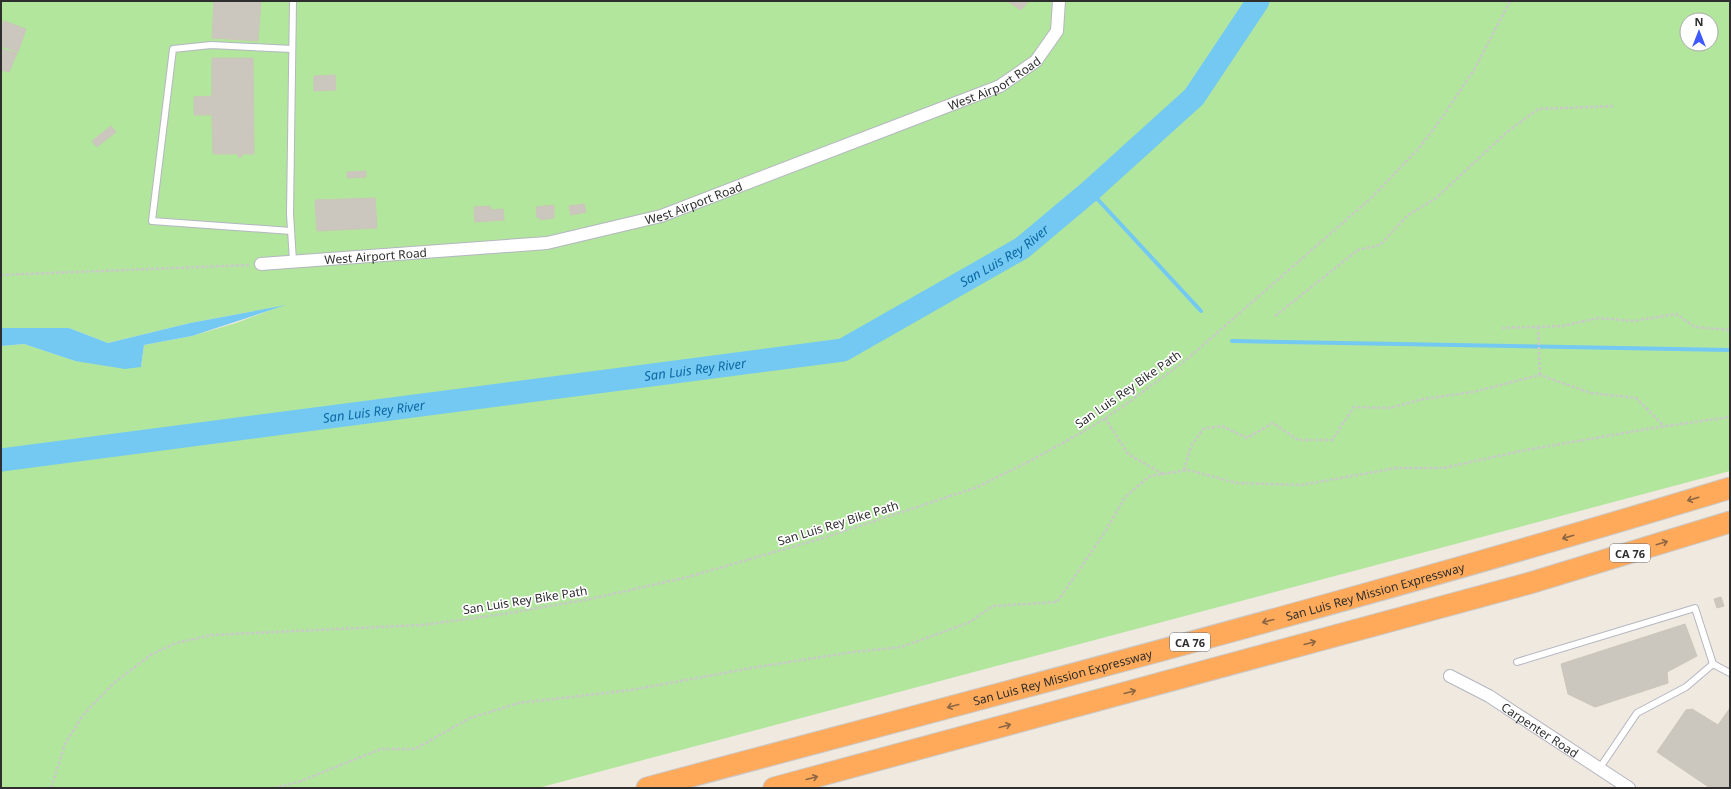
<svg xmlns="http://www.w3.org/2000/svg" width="1731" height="789" viewBox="0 0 1731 789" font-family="'Noto Sans',sans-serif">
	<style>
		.green { fill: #b2e69d; fill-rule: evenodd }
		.water { fill: #73c9f1 }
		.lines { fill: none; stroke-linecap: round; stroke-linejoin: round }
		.stream { stroke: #73c9f1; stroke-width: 4 }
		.river { stroke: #73c9f1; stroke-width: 23 }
		.building { fill: #cbc7be; stroke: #cbc6b9 }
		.lane-casing { stroke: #b4b6c1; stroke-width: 8 }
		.street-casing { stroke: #b4b6c1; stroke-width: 14 }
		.highway-casing { stroke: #c9c9c9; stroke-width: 23 }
		.path { stroke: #c9c9c9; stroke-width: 2.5; stroke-dasharray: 3 2; stroke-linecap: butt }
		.lane { stroke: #fff; stroke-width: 6 }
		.street { stroke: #fff; stroke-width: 12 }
		.highway { stroke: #ffaa5b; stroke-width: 21 }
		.oneway { stroke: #8c6642 }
		.labels { text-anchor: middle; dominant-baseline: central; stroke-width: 3.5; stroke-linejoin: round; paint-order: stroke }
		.shield { fill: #fff; stroke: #6d6d6d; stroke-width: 1 }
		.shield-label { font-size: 11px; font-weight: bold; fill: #2e2e2e }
		.street-label { font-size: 12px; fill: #2e2e2e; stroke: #fff }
		.water-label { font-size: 13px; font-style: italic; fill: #0b68a4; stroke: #fff }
	</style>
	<rect width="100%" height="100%" fill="#efe9e0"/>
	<path class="green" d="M1 1H1730V471L538 788H1V346L24 344 75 361 141 367 144 345 192 336 236 323 282 306 190 323 108 343 69 328H1ZM1687 20H1711V44H1687Z"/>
	<polygon class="water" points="286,305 192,336 144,345 141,367 125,369 75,361 24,344 1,346 1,328 69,328 108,343 190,323"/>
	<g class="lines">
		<g class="stream">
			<polyline points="1090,191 1201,311"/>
			<polyline points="1232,341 1730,350"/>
		</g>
		<path class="river" id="s1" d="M1 460 843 350 1022 248 1090 191 1194 97 1258 1"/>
	</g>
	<g class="building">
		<polygon points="214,1 261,1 258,41 212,38"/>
		<polygon points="1007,1 1029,1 1021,10"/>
		<polygon points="4,21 26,29 18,52 1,46 1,28"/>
		<polygon points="1,49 17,53 9,72 1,70"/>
		<polygon points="212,58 253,58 254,154 242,154 242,157 238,157 238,154 213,154 212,115 194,115 194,97 212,96"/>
		<polygon points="335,75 336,90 314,91 314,76"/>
		<polygon points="111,126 116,132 97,147 92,141"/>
		<polygon points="366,171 366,177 347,178 347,172"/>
		<polygon points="375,198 377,228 317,231 315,200"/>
		<polygon points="584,204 586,212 571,215 569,206"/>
		<polygon points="554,205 554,218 540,220 540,217 537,218 536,207"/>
		<polygon points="490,206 491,210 503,209 504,220 475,222 474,207"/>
		<polygon points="1721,597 1724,606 1717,608 1714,599"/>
		<polygon points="1685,624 1697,656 1667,672 1668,683 1595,707 1568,694 1561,664"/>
		<polygon points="1730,708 1730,788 1710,788 1657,752 1686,710 1692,709 1718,725"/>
	</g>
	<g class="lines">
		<g class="lane-casing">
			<g id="lane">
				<polyline points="293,1 290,214 293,261"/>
				<polyline points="291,231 152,221 173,49 211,45 292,49"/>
				<polyline points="1517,662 1695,608 1713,664 1730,673"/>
				<polyline points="1599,769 1637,713 1686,687 1713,664"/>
			</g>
		</g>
		<g class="street-casing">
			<g id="street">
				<path id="s2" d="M261 264 547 243 661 216 1000 86 1036 61 1057 31 1059 1"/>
				<path id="s3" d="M1450 676 1489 696 1629 788"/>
			</g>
		</g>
		<g class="highway-casing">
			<g id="highway">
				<path id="s4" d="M647 788C1009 691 1372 597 1730 488"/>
				<polyline points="774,788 1530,583 1730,522"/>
			</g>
		</g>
		<g class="path">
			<polyline points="1,275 250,265"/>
			<polyline points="1275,316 1358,250 1380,245 1408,215 1436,198 1507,132 1538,109 1615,106"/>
			<polyline points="1538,327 1540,375"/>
			<polyline points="1502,328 1562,326 1598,318 1634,321 1676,314 1695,327 1730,330"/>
			<polyline points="1105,418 1128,454 1163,474"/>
			<polyline points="1184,470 1191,446 1203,429 1222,426 1247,438 1273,423 1298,440 1332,440 1354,407 1390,408 1423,399 1473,392 1540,375 1591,393 1636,398 1664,426"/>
			<polyline points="51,788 65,744 83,715 114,683 152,654 176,643 212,635 422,625 503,614 590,599 688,577 823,538 975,488 1032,460 1093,426 1126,404 1186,360 1370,199 1420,147 1443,116 1474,70 1510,1"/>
			<polyline points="274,788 298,782 381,749 415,749 470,718 519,703 631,690 757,667 853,652 901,647 968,623 993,606 1057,602 1105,532 1125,497 1150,476 1188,470 1237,483 1301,485 1397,468 1443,468 1526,450 1659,427 1730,417"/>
		</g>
		<use href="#lane" class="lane"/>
		<use href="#street" class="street"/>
		<use href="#highway" class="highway"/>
	</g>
	<defs><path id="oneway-shaft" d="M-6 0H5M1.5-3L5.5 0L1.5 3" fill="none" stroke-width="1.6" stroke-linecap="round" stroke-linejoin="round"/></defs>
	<g class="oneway">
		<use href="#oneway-shaft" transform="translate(1693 499) rotate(163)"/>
		<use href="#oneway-shaft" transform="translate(1568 537) rotate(164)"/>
		<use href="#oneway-shaft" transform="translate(1662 543) rotate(-17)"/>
		<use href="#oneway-shaft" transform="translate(1268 621) rotate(165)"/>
		<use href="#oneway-shaft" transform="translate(1310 643) rotate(-15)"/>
		<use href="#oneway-shaft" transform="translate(1130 692) rotate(-15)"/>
		<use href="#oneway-shaft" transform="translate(953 706) rotate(165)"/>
		<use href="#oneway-shaft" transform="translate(1005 726) rotate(-15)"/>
		<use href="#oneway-shaft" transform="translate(812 778) rotate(-15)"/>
	</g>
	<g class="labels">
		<g class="shield">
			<rect x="1610" y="544" width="40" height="18" rx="3"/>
			<rect x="1170" y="633" width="40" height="18" rx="3"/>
		</g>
		<g class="shield-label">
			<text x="1630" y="553">CA 76</text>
			<text x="1190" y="642">CA 76</text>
		</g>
		<g class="street-label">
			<text stroke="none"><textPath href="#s2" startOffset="763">West Airport Road</textPath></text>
			<text stroke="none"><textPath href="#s2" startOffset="439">West Airport Road</textPath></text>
			<text stroke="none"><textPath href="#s2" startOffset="115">West Airport Road</textPath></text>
			<text transform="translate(1128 389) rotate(-35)">San Luis Rey Bike Path</text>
			<text transform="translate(838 523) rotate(-17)">San Luis Rey Bike Path</text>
			<text stroke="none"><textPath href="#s4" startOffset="754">San Luis Rey Mission Expressway</textPath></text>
			<text transform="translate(525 600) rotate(-9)">San Luis Rey Bike Path</text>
			<text stroke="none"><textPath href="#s4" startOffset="430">San Luis Rey Mission Expressway</textPath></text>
			<text stroke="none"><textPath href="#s3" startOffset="105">Carpenter Road</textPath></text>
		</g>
		<g class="water-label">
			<text stroke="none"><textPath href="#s1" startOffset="1036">San Luis Rey River</textPath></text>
			<text stroke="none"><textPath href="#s1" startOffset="700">San Luis Rey River</textPath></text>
			<text stroke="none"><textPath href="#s1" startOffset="376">San Luis Rey River</textPath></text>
		</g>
	</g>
	<rect width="1731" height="789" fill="none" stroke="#2e2e2e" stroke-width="4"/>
	<g transform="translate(1699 32)"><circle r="19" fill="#ffffff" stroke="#ababab"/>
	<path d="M0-3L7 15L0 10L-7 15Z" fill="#3f59fd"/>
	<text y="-6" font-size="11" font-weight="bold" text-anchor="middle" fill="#2e2e2e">N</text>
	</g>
</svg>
